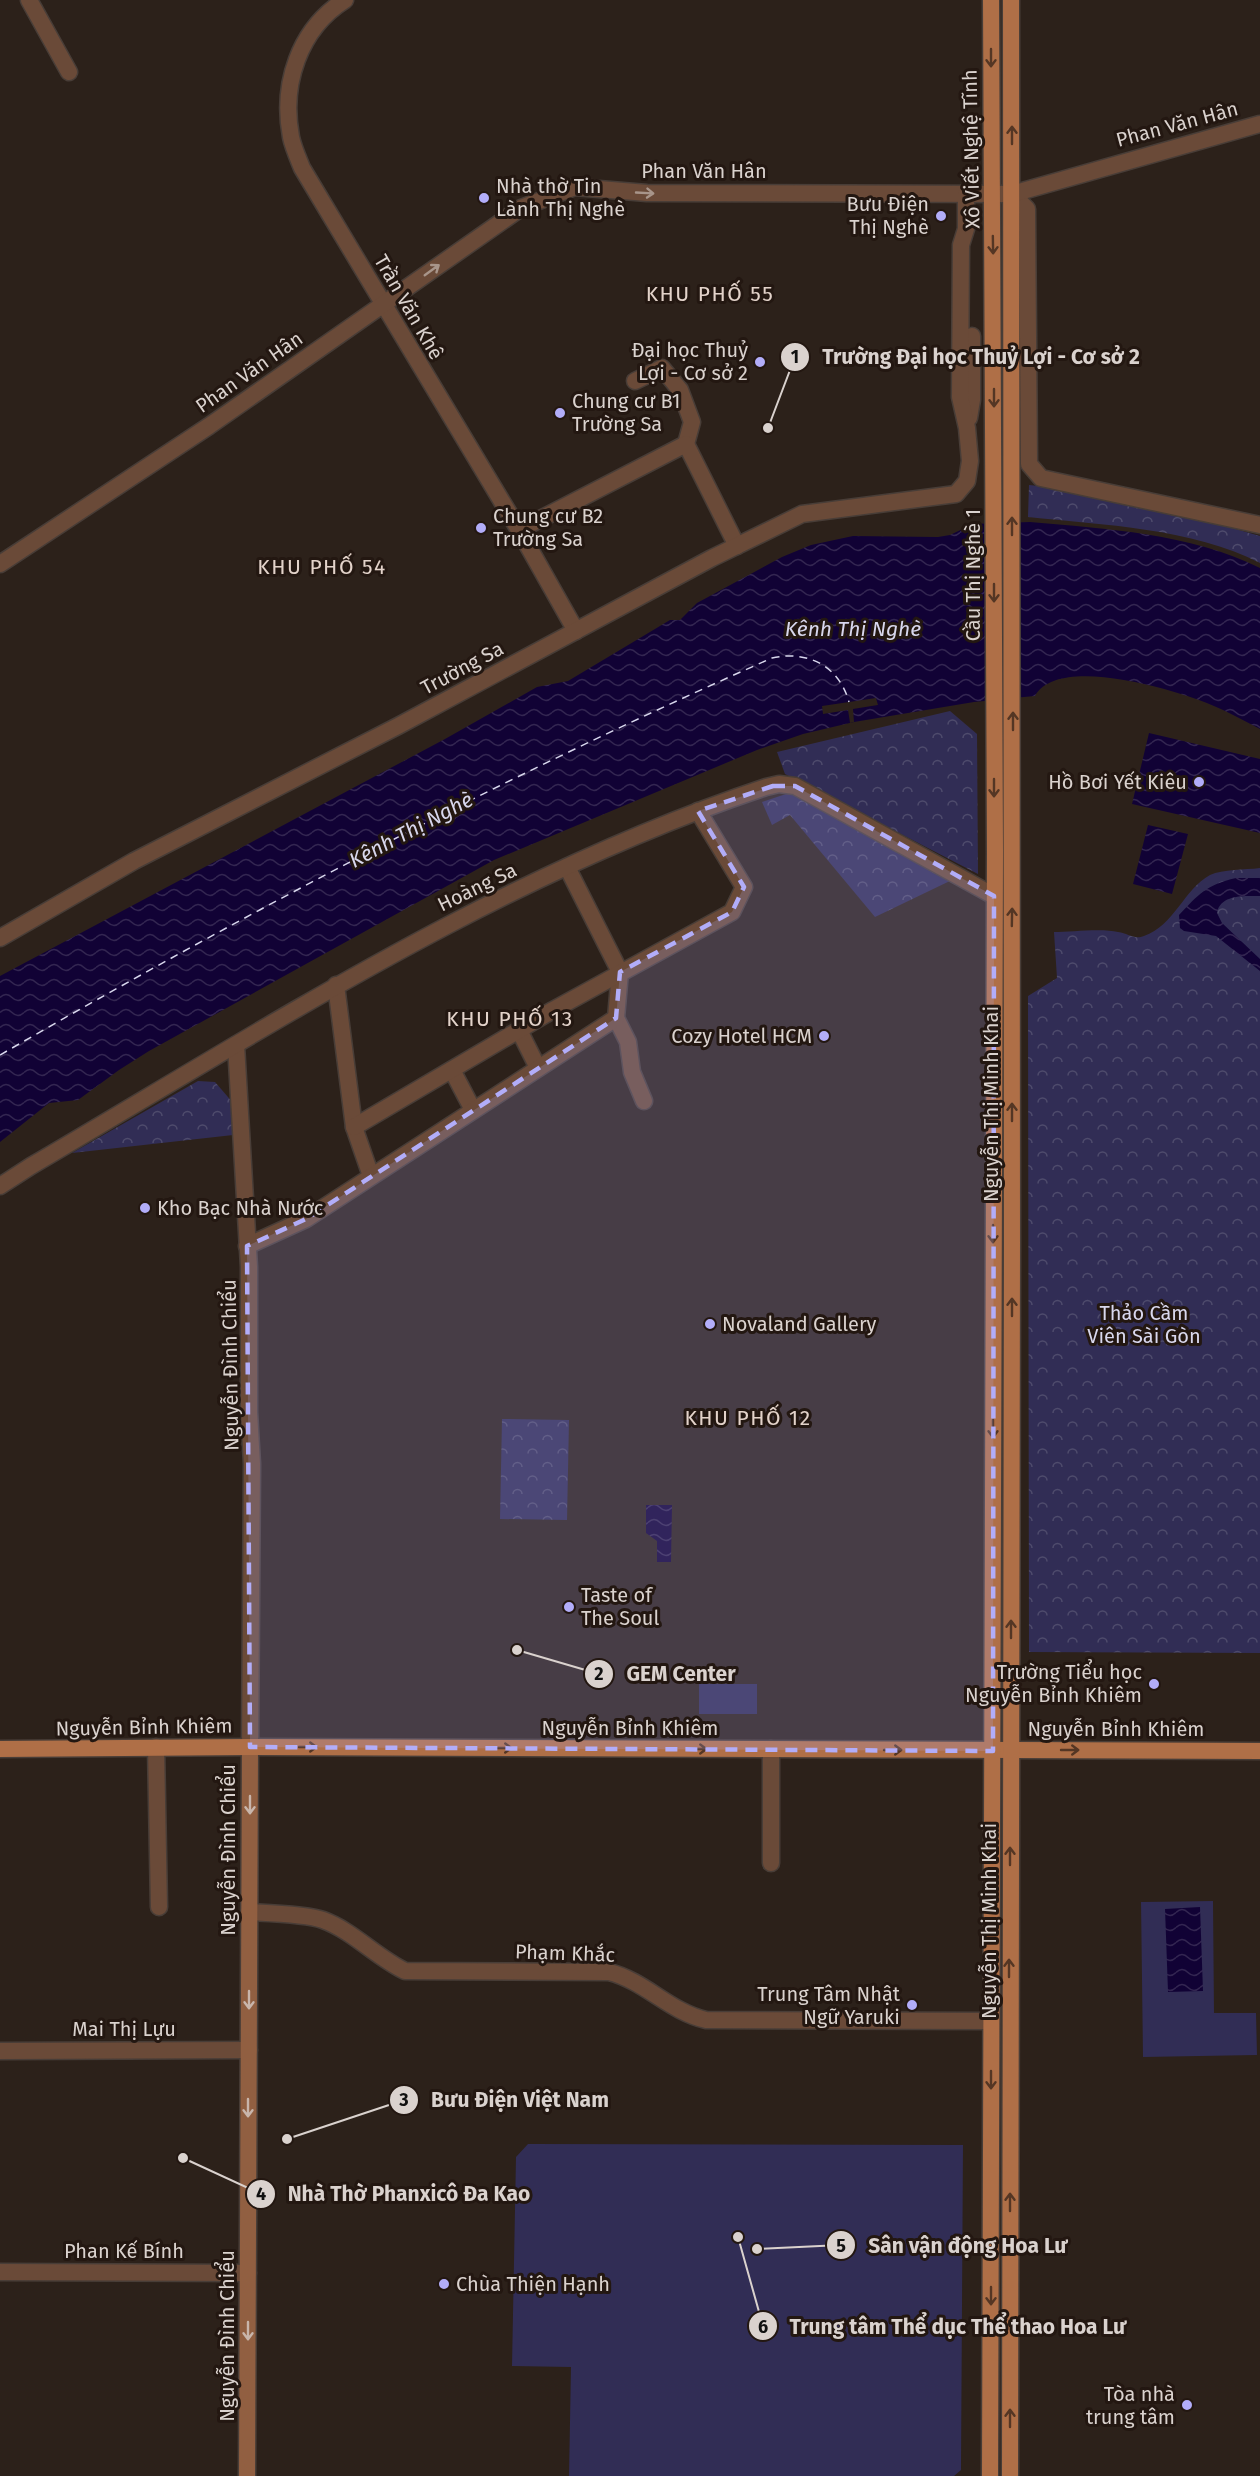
<svg xmlns="http://www.w3.org/2000/svg" width="1260" height="2476" viewBox="0 0 1260 2476" font-family="'Fira Sans',sans-serif">
	<style>
		.park { fill: url(#park-crowns) }
		.pitch { fill: #312d55 }
		.water { fill: url(#water-waves) }
		.pier { fill: #2c211a }
		.lines { fill: none; stroke-linecap: round; stroke-linejoin: round }
		.ferry { stroke: #d8d7ed; stroke-width: 1.5; stroke-dasharray: 8 6; stroke-linecap: butt }
		.minor-casing { stroke: #483d37; stroke-width: 19 }
		.tertiary-casing { stroke: #483d37; stroke-width: 19 }
		.secondary-casing { stroke: #483d37; stroke-width: 19 }
		.primary-casing { stroke: #483d37; stroke-width: 19 }
		.minor { stroke: #6a4a38; stroke-width: 16 }
		.tertiary { stroke: #6a4a38; stroke-width: 16 }
		.secondary { stroke: #915f41; stroke-width: 16 }
		.primary { stroke: #af6f47; stroke-width: 16 }
		.oneway { stroke: #543624 }
		.oneway2 { stroke: #a8958a }
		.oneway3 { stroke: #c8b5ab }
		.marked { fill: #b2adf9; fill-opacity: 0.2; stroke: #b2adf9; stroke-width: 4.5; stroke-dasharray: 12 8; stroke-linejoin: round }
		.poi-dot { fill: #b2adf9; stroke: #231711; stroke-width: 2 }
		.labels { text-anchor: middle; dominant-baseline: central; stroke-width: 6; stroke-linejoin: round; paint-order: stroke }
		.street-label { font-size: 20px; fill: #dad2ce; stroke: #231711 }
		.poi-label { font-size: 20px; fill: #dad2ce; stroke: #231711; text-anchor: start }
		.park-label { font-size: 20px; fill: #d9d8ee; stroke: #231711 }
		.neighbourhood-label { font-size: 21px; letter-spacing: 1.5px; fill: #e3d3ca; stroke: #231711 }
		.water-label { font-size: 21px; font-style: italic; fill: #d8d7ed; stroke: #231711 }
		.leader { fill: none; stroke: #dad2ce; stroke-width: 2 }
		.callout-dot { fill: #dad2ce; stroke: #231711; stroke-width: 2 }
		.mark-label { font-size: 18px; text-anchor: middle; font-weight: bold; fill: #111 }
		.callout-label { font-size: 21px; text-anchor: middle; font-weight: bold; fill: #dad2ce; stroke: #231711; stroke-width: 6; stroke-linejoin: round; paint-order: stroke }
	</style>
	<defs>
		<pattern id="park-crowns" width="20" height="18" patternUnits="userSpaceOnUse" patternTransform="scale(1.5)"><rect width="20" height="18" fill="#312d55"/><path d="M2 6a3 3 0 1 1 6 0M12 15a3 3 0 1 1 6 0" fill="none" stroke="#4e4b6c"/></pattern>
		<pattern id="water-waves" width="16" height="10" patternUnits="userSpaceOnUse" patternTransform="scale(1.5)"><rect width="16" height="10" fill="#110235"/><path d="M0 5q4-4 8 0t8 0" fill="none" stroke="#332651"/></pattern>
	</defs>
	<rect width="100%" height="100%" fill="#2c211a"/>
	<g class="park">
		<path d="M1029 485C1107 492 1185 514 1260 536V563C1192 528 1103 525 1028 517Z"/>
		<polygon points="950,711 977,734 978,874 785,774 777,752"/>
		<polygon points="792,792 954,879 875,917 790,815 772,825 762,802"/>
		<path d="M1260 868V1653L1029 1652 1028 996 1057 978 1054 932C1071 932 1102 928 1118 932 1128 933 1134 940 1144 936 1174 926 1184 889 1210 875 1223 869 1245 870 1260 868Z"/>
		<polygon points="198,1081 215,1082 234,1104 233,1135 72,1153"/>
		<polygon points="502,1419 569,1420 567,1520 500,1519"/>
	</g>
	<g class="pitch">
		<rect x="699" y="1684" width="58" height="30"/>
		<polygon points="1213,1901 1214,2013 1256,2013 1257,2055 1143,2057 1141,1902"/>
		<polygon points="528,2144 963,2145 961,2470 954,2476 569,2476 571,2367 512,2366 516,2157"/>
	</g>
	<g class="water">
		<path d="M1030 522C1107 529 1189 533 1260 568V729C1248 723 1236 716 1223 710 1188 693 1059 652 1035 696L974 702 854 722 803 734 757 750 494 860 149 1051 119 1070 78 1100 49 1103 0 1142V976L445 739 537 687 568 681 670 620H680L697 603 782 557 811 545 853 536 938 537 950 535 973 524Z"/>
		<polygon points="1149,733 1260,759 1260,833 1132,804"/>
		<polygon points="1148,825 1188,834 1172,894 1133,884"/>
		<path d="M1236 878H1260V896C1245 896 1220 894 1217 913L1222 923 1260 959V971L1216 936 1184 931 1180 928 1179 915C1199 894 1206 885 1236 878Z"/>
		<polygon points="646,1505 672,1505 671,1562 657,1562 657,1541 646,1533"/>
		<polygon points="1200,1907 1203,1991 1168,1992 1165,1909"/>
	</g>
	<polygon class="pier" points="876,698 878,705 853,709 854,722 850,723 848,710 823,714 822,706"/>
	<g class="lines">
		<path class="ferry" d="M0 1055C251 910 507 775 772 658 808 650 839 666 849 702"/>
		<g class="minor-casing">
			<g id="minor">
				<polyline points="29,0 69,72"/>
				<path d="M345 0C299 29 281 84 291 137 293 147 298 158 302 168L519 530 576 631"/>
				<polyline points="1012,194 1027,209 1029,464 1041,478 1260,525"/>
				<polyline points="635,381 662,368 680,390 692,422 686,444"/>
				<polyline points="519,530 686,444 737,546"/>
				<polyline points="0,564 209,426 521,208 575,187 647,193 1012,194 1260,124"/>
				<polyline points="567,867 620,972 616,1018 628,1042 632,1072 644,1101"/>
				<polyline points="336,985 354,1127 371,1176"/>
				<polyline points="519,1030 538,1068"/>
				<polyline points="452,1070 473,1110"/>
				<polyline points="354,1127 553,1010 732,912 744,887 698,811"/>
				<polyline points="247,1246 306,1219 616,1018"/>
				<polyline points="156,1747 159,1907"/>
				<polyline points="771,1749 771,1863"/>
				<path d="M249 1912C267 1913 307 1914 323 1920 353 1931 376 1957 405 1971L609 1972C645 1981 670 2012 706 2020L991 2021"/>
				<polyline points="0,2051 249,2050"/>
				<polyline points="0,2272 248,2273"/>
			</g>
		</g>
		<g class="tertiary-casing">
			<g id="tertiary">
				<polyline points="969,418 972,400 972,336"/>
				<polyline points="0,938 134,861 398,726 712,558 802,514 956,494 967,481 970,461 967,428 960,397 961,245 966,229 966,194"/>
				<polyline points="236,1045 249,1267 249,1412 252,1464 250,1747"/>
				<path d="M0 1186 31 1166C270 1026 501 875 766 787L779 784 795 786 994 896"/>
			</g>
		</g>
		<g class="secondary-casing">
			<polyline id="secondary" points="247,2476 250,1747"/>
		</g>
		<g class="primary-casing">
			<g id="primary">
				<polyline points="0,1749 250,1747 1260,1751"/>
				<polyline points="990,2476 995,852 991,0"/>
				<path d="M1010 2476C1010 1651 1015 825 1011 0"/>
			</g>
		</g>
		<use href="#minor" class="minor"/>
		<use href="#tertiary" class="tertiary"/>
		<use href="#secondary" class="secondary"/>
		<use href="#primary" class="primary"/>
	</g>
	<defs><path id="oneway-shaft" d="M-6 0H5M1.5-3L5.5 0L1.5 3" fill="none" stroke-width="1.6" stroke-linecap="round" stroke-linejoin="round" transform="scale(1.5)"/></defs>
	<g class="oneway">
		<use href="#oneway-shaft" transform="translate(991 58) rotate(90)"/>
		<use href="#oneway-shaft" transform="translate(1012 135) rotate(-90)"/>
		<use href="#oneway-shaft" transform="translate(993 245) rotate(89)"/>
		<use href="#oneway-shaft" transform="translate(994 398) rotate(90)"/>
		<use href="#oneway-shaft" transform="translate(1012 526) rotate(-90)"/>
		<use href="#oneway-shaft" transform="translate(994 593) rotate(90)"/>
		<use href="#oneway-shaft" transform="translate(1013 721) rotate(-90)"/>
		<use href="#oneway-shaft" transform="translate(994 788) rotate(90)"/>
		<use href="#oneway-shaft" transform="translate(1012 917) rotate(-89)"/>
		<use href="#oneway-shaft" transform="translate(1012 1112) rotate(-90)"/>
		<use href="#oneway-shaft" transform="translate(993 1234) rotate(90)"/>
		<use href="#oneway-shaft" transform="translate(1012 1307) rotate(-90)"/>
		<use href="#oneway-shaft" transform="translate(993 1429) rotate(90)"/>
		<use href="#oneway-shaft" transform="translate(1011 1629) rotate(-90)"/>
		<use href="#oneway-shaft" transform="translate(308 1747)"/>
		<use href="#oneway-shaft" transform="translate(503 1748)"/>
		<use href="#oneway-shaft" transform="translate(698 1749)"/>
		<use href="#oneway-shaft" transform="translate(893 1750)"/>
		<use href="#oneway-shaft" transform="translate(1070 1750)"/>
		<use href="#oneway-shaft" transform="translate(1010 1856) rotate(-90)"/>
		<use href="#oneway-shaft" transform="translate(1009 1968) rotate(-90)"/>
		<use href="#oneway-shaft" transform="translate(991 2080) rotate(90)"/>
		<use href="#oneway-shaft" transform="translate(1010 2202) rotate(-90)"/>
		<use href="#oneway-shaft" transform="translate(991 2296) rotate(90)"/>
		<use href="#oneway-shaft" transform="translate(1010 2418) rotate(-90)"/>
	</g>
	<g class="oneway2">
		<use href="#oneway-shaft" transform="translate(645 193) rotate(3)"/>
		<use href="#oneway-shaft" transform="translate(432 270) rotate(-36)"/>
	</g>
	<g class="oneway3">
		<use href="#oneway-shaft" transform="translate(250 1805) rotate(90)"/>
		<use href="#oneway-shaft" transform="translate(249 2000) rotate(90)"/>
		<use href="#oneway-shaft" transform="translate(248 2108) rotate(90)"/>
		<use href="#oneway-shaft" transform="translate(248 2331) rotate(90)"/>
	</g>
	<path class="marked" d="M773 786H795L994 896 993 1751 250 1747 247 1246 306 1219 616 1018 620 972 732 912 744 887 698 811Z"/>
	<g class="poi-dot">
		<circle cx="484" cy="198" r="6"/>
		<circle cx="941" cy="216" r="6"/>
		<circle cx="760" cy="362" r="6"/>
		<circle cx="560" cy="413" r="6"/>
		<circle cx="481" cy="528" r="6"/>
		<circle cx="1199" cy="782" r="6"/>
		<circle cx="824" cy="1036" r="6"/>
		<circle cx="145" cy="1208" r="6"/>
		<circle cx="710" cy="1324" r="6"/>
		<circle cx="569" cy="1607" r="6"/>
		<circle cx="1154" cy="1684" r="6"/>
		<circle cx="912" cy="2005" r="6"/>
		<circle cx="444" cy="2284" r="6"/>
		<circle cx="1187" cy="2405" r="6"/>
	</g>
	<g class="labels">
		<g class="street-label">
			<text transform="translate(1177 124) rotate(-15)">Phan Văn Hân</text>
			<text transform="translate(971 149) rotate(-91)">Xô Viết Nghệ Tĩnh</text>
			<text x="704" y="171">Phan Văn Hân</text>
			<text transform="translate(409 307) rotate(60)">Trần Văn Khê</text>
			<text transform="translate(249 372) rotate(-35)">Phan Văn Hân</text>
			<text transform="translate(973 575) rotate(-90)">Cầu Thị Nghè 1</text>
			<text transform="translate(462 668) rotate(-28)">Trường Sa</text>
			<text transform="translate(477 887) rotate(-26)">Hoàng Sa</text>
			<text transform="translate(991 1104) rotate(-90)">Nguyễn Thị Minh Khai</text>
			<text transform="translate(230 1365) rotate(-91)">Nguyễn Đình Chiểu</text>
			<text transform="translate(144 1727) rotate(-1)">Nguyễn Bỉnh Khiêm</text>
			<text x="630" y="1728">Nguyễn Bỉnh Khiêm</text>
			<text x="1116" y="1729">Nguyễn Bỉnh Khiêm</text>
			<text transform="translate(228 1850) rotate(-90)">Nguyễn Đình Chiểu</text>
			<text transform="translate(989 1921) rotate(-90)">Nguyễn Thị Minh Khai</text>
			<text transform="translate(565 1953) rotate(2)">Phạm Khắc</text>
			<text x="124" y="2029">Mai Thị Lựu</text>
			<text x="124" y="2251">Phan Kế Bính</text>
			<text transform="translate(227 2336) rotate(-90)">Nguyễn Đình Chiểu</text>
		</g>
		<g class="poi-label">
			<text x="496" y="186">Nhà thờ Tin<tspan x="496" dy="23">Lành Thị Nghè</tspan></text>
			<text x="929" y="204" text-anchor="end">Bưu Điện<tspan x="929" dy="23">Thị Nghè</tspan></text>
			<text x="748" y="350" text-anchor="end">Đại học Thuỷ<tspan x="748" dy="23">Lợi - Cơ sở 2</tspan></text>
			<text x="572" y="401">Chung cư B1<tspan x="572" dy="23">Trường Sa</tspan></text>
			<text x="493" y="516">Chung cư B2<tspan x="493" dy="23">Trường Sa</tspan></text>
			<text x="1187" y="782" text-anchor="end">Hồ Bơi Yết Kiêu</text>
			<text x="812" y="1036" text-anchor="end">Cozy Hotel HCM</text>
			<text x="157" y="1208">Kho Bạc Nhà Nước</text>
			<text x="722" y="1324">Novaland Gallery</text>
			<text x="581" y="1595">Taste of<tspan x="581" dy="23">The Soul</tspan></text>
			<text x="1142" y="1672" text-anchor="end">Trường Tiểu học<tspan x="1142" dy="23">Nguyễn Bỉnh Khiêm</tspan></text>
			<text x="900" y="1994" text-anchor="end">Trung Tâm Nhật<tspan x="900" dy="23">Ngữ Yaruki</tspan></text>
			<text x="456" y="2284">Chùa Thiện Hạnh</text>
			<text x="1175" y="2394" text-anchor="end">Tòa nhà<tspan x="1175" dy="23">trung tâm</tspan></text>
		</g>
		<g class="park-label">
			<text x="1144" y="1313">Thảo Cầm<tspan x="1144" dy="23">Viên Sài Gòn</tspan></text>
		</g>
		<g class="neighbourhood-label">
			<text x="710" y="294">KHU PHỐ 55</text>
			<text x="322" y="567">KHU PHỐ 54</text>
			<text x="510" y="1019">KHU PHỐ 13</text>
			<text x="748" y="1418">KHU PHỐ 12</text>
		</g>
		<g class="water-label">
			<text x="853" y="629">Kênh Thị Nghè</text>
			<text transform="translate(411 830) rotate(-28)">Kênh Thị Nghè</text>
		</g>
	</g>
	<path class="leader" d="M768 428L795 357M517 1650L599 1674M287 2139L404 2100M183 2158L261 2194M757 2249L841 2245M738 2237L763 2326"/>
	<g class="callout-dot">
		<circle cx="768" cy="428" r="6"/>
		<circle cx="517" cy="1650" r="6"/>
		<circle cx="287" cy="2139" r="6"/>
		<circle cx="183" cy="2158" r="6"/>
		<circle cx="757" cy="2249" r="6"/>
		<circle cx="738" cy="2237" r="6"/>
		<circle cx="795" cy="357" r="15"/>
		<circle cx="599" cy="1674" r="15"/>
		<circle cx="404" cy="2100" r="15"/>
		<circle cx="261" cy="2194" r="15"/>
		<circle cx="841" cy="2245" r="15"/>
		<circle cx="763" cy="2326" r="15"/>
	</g>
	<g class="mark-label">
		<text x="795" y="363">1</text>
		<text x="599" y="1680">2</text>
		<text x="404" y="2106">3</text>
		<text x="261" y="2200">4</text>
		<text x="841" y="2252">5</text>
		<text x="763" y="2333">6</text>
	</g>
	<g class="callout-label">
		<text x="981" y="364">Trường Đại học Thuỷ Lợi - Cơ sở 2</text>
		<text x="681" y="1681">GEM Center</text>
		<text x="520" y="2107">Bưu Điện Việt Nam</text>
		<text x="409" y="2201">Nhà Thờ Phanxicô Đa Kao</text>
		<text x="968" y="2253">Sân vận động Hoa Lư</text>
		<text x="958" y="2334">Trung tâm Thể dục Thể thao Hoa Lư</text>
	</g>
</svg>
